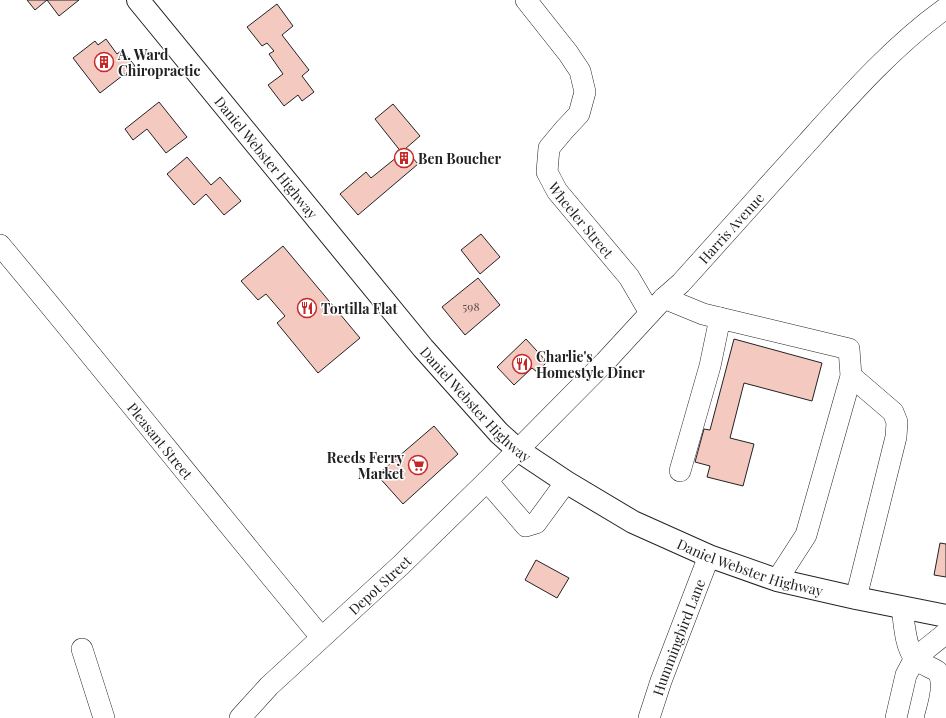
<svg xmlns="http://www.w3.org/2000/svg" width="946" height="718" viewBox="0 0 946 718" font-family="'Playfair Display',serif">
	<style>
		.building { fill: #f3c9c0; stroke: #222 }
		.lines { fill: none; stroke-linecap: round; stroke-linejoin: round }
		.minor-casing { stroke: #222; stroke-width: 22 }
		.major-casing { stroke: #222; stroke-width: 24 }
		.minor { stroke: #fff; stroke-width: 21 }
		.major { stroke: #fff; stroke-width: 22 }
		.labels { text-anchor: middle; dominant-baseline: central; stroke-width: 3; stroke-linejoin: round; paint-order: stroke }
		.number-label { font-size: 12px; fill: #564c4a }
		.poi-label { font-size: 14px; font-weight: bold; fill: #222; stroke: #fff; text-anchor: start }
		.street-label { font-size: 14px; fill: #222; stroke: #fff }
	</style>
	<rect width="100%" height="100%" fill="#fff"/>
	<g class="building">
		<polygon points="27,0 79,0 59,16 47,0 35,10"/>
		<polygon points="277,4 293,26 282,35 309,70 302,76 314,92 302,101 298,95 284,106 268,85 283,74 269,54 274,51 267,43 262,46 247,27"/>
		<polygon points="106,39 117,54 122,50 135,66 100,93 73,58 95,41 98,45"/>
		<polygon points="159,102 187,137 166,153 147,129 133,140 125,129"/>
		<polygon points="393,104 420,136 405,149 418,164 358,215 340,194 366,172 371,178 402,153 375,119"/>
		<polygon points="187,157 211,185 220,177 241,201 224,215 206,194 194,205 167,174"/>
		<polygon points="481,234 500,257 480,274 461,250"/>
		<polygon points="283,246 360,338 318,373 277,323 285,316 266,294 258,300 241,281"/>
		<polygon points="478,278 500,305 465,335 442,307"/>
		<polygon points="526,339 547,362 537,372 532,368 514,385 497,367"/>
		<polygon points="734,339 822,363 812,401 744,383 730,438 754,444 743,486 707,477 710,466 695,462 704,429 710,430"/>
		<polygon points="434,426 458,454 403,504 377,475"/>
		<polygon points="940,543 946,544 946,577 934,575"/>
		<polygon points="536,560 569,578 557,598 525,580"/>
	</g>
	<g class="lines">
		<g class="minor-casing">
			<g id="minor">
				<path id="s1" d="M526 0 568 53 580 71 585 92 579 114 564 130 549 148 547 172 557 191 629 277 650 313"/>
				<path id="s2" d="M0 245C108 374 213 507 321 637"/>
				<polyline points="664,298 703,314 849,349 851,376 806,535 777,580"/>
				<polyline points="851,376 893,412 897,422 896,437 856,598"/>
				<polyline points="680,471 710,366 720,318"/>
				<polyline points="487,481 526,526 536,523 566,482"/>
				<path d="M902 607C904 621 905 648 915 658 921 664 930 667 937 671 946 682 939 704 935 718"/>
				<polyline points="82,649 104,718"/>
				<path id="s3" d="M240 718 269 686 401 565 487 481 605 362 664 298 681 283C723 236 765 190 807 143 850 95 894 45 946 8"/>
				<path id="s4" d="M649 718 661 681 709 556"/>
				<polyline points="896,718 906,675 915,658 946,633"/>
			</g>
		</g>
		<g class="major-casing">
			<g id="major">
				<path id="s5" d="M138 0 423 348 499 433 518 450 566 482 633 522 709 556 777 580 856 598 946 616"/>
			</g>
		</g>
		<use href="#minor" class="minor"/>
		<use href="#major" class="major"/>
	</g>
	<defs>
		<g id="building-ring" transform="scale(1)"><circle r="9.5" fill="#fff" stroke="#c62828" stroke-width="1.5"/><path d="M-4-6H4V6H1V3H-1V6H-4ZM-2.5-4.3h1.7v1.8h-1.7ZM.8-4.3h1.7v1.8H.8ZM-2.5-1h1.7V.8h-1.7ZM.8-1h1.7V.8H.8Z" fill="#c62828"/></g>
		<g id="restaurant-ring" transform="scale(1)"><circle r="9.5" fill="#fff" stroke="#c62828" stroke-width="1.5"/><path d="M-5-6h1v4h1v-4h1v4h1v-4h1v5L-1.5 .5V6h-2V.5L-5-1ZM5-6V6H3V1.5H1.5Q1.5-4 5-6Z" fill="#c62828"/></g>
		<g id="supermarket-ring" transform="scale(1)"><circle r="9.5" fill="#fff" stroke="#c62828" stroke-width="1.5"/><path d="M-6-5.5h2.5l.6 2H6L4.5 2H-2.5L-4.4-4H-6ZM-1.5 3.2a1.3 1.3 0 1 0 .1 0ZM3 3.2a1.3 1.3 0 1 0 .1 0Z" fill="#c62828"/></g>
	</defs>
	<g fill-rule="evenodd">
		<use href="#building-ring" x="104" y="62"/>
		<use href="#building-ring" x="404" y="158"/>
		<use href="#restaurant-ring" x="307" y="308"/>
		<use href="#restaurant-ring" x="522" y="364"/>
		<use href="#supermarket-ring" x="418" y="465"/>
	</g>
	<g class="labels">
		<g class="number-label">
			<text x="471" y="306">598</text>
		</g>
		<g class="poi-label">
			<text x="118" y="54">A. Ward<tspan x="118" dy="16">Chiropractic</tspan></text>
			<text x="418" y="158">Ben Boucher</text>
			<text x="321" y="308">Tortilla Flat</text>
			<text x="536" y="356">Charlie's<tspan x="536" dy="16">Homestyle Diner</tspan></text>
			<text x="404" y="457" text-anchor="end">Reeds Ferry<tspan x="404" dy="16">Market</tspan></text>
		</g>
		<g class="street-label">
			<text stroke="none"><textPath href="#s5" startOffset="203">Daniel Webster Highway</textPath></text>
			<text stroke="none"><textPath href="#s1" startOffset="262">Wheeler Street</textPath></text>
			<text stroke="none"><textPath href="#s3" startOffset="694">Harris Avenue</textPath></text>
			<text stroke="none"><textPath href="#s5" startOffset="527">Daniel Webster Highway</textPath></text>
			<text stroke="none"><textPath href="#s2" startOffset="253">Pleasant Street</textPath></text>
			<text stroke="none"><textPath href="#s5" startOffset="851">Daniel Webster Highway</textPath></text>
			<text stroke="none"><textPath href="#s3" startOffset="193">Depot Street</textPath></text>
			<text stroke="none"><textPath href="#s4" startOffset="86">Hummingbird Lane</textPath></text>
		</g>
	</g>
</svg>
